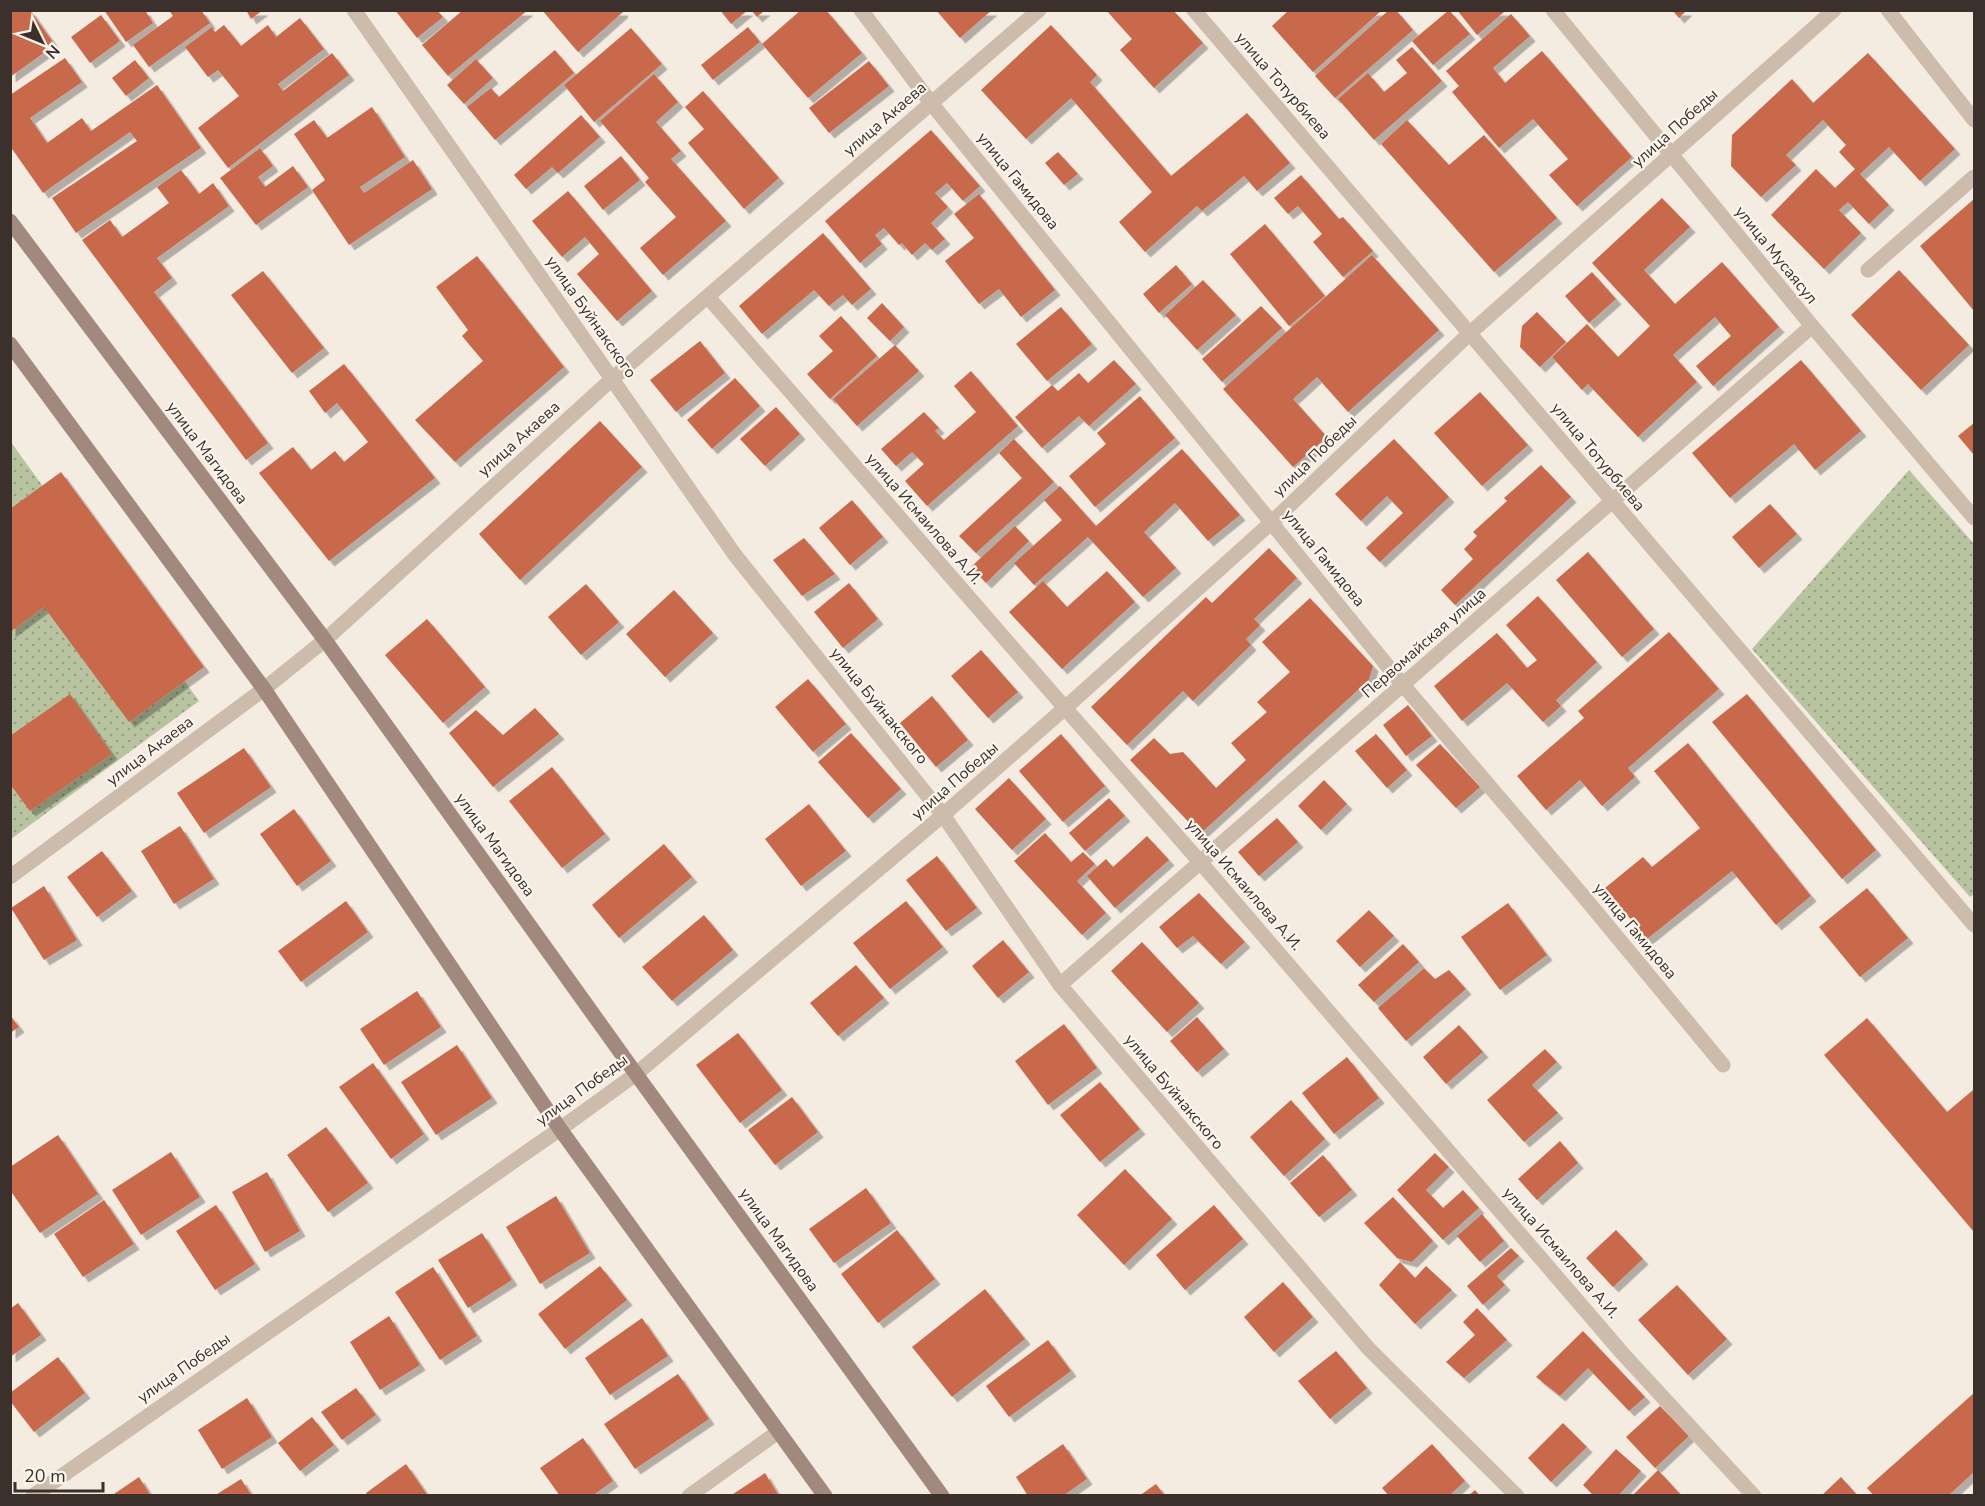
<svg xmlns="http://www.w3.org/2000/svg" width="1985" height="1506" viewBox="0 0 1985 1506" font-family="'Nunito Sans',sans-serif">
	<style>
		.park { fill: url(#park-dots) }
		.building { fill: #c8694b; filter: url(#shadow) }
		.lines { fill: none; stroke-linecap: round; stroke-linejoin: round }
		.service { stroke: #cdbbac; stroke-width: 15 }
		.minor { stroke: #cdbbac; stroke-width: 15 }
		.secondary { stroke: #a18a7d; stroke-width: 15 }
		.labels { text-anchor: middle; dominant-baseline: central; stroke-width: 4.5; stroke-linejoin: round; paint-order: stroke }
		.street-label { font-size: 16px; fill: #3b302b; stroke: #fbf5ee }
	</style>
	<defs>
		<pattern id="park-dots" width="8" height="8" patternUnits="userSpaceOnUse" patternTransform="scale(1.5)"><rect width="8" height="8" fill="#b8c4a0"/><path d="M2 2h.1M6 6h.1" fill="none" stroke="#97a083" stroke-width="1.8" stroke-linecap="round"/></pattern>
		<filter id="shadow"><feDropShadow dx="5.5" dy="5.5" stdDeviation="0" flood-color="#0004"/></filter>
	</defs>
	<rect width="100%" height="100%" fill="#f4ebe1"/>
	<g class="park">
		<polygon points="10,441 199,701 11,839 10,839"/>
		<polygon points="1909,470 1974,544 1974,894 1970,897 1752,649"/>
	</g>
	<g class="building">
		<polygon points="10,10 30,10 55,45 10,77"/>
		<polygon points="104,10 145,10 153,23 126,42"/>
		<polygon points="169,10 201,10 210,23 149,67 133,45 173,16"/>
		<polygon points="246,10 263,10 251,19"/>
		<polygon points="395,10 437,10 443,17 417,38"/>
		<polygon points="463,10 528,10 448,76 422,45"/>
		<polygon points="542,10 622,10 623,12 578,52"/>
		<polygon points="720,10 748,10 731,24"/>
		<polygon points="751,10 765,10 757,17"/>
		<polygon points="801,10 826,10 862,53 808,98 762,44"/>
		<polygon points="936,10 992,10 960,38"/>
		<polygon points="1106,10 1173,10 1203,43 1154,88 1120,50 1132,39"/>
		<polygon points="1289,10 1382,10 1313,72 1272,26"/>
		<polygon points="1389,10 1396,10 1413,30 1335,98 1315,76"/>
		<polygon points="1449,10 1470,34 1433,65 1412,41"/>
		<polygon points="1457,10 1503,10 1504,12 1477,35"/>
		<polygon points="1672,10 1687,10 1679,18"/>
		<polygon points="1511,14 1530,36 1493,68 1505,83 1542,51 1632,157 1577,206 1549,175 1568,159 1533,119 1499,148 1452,92 1459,86 1446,71"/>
		<polygon points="101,15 120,41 90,63 71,37"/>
		<polygon points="300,18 324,49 278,84 283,91 332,53 349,75 228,168 198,128 239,96 218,70 208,77 185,47 212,27 215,32 224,25 241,46 268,25 276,37"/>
		<polygon points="1051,25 1097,75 1090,82 1171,176 1247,113 1290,163 1257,191 1244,176 1202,211 1197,206 1145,252 1119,222 1152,192 1071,98 1026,139 981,90"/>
		<polygon points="748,27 760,42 713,80 701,65"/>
		<polygon points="631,28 662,64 594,122 564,85"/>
		<polygon points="1412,47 1442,81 1374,140 1338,99 1368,73 1384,92 1407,73 1396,60"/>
		<polygon points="555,50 574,73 495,140 467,107 491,88 499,97"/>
		<polygon points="1868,53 1955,149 1920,181 1889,147 1860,174 1889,205 1869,224 1848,202 1839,210 1861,233 1824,269 1771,215 1816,169 1835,188 1855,169 1839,152 1846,145 1823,120 1786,155 1796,165 1761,197 1731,166 1732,135 1792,79 1813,103"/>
		<polygon points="65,58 82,82 30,118 47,143 82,118 91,131 157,85 201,148 76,233 52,198 137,141 130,132 43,193 10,146 10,95"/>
		<polygon points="476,59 493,78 464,104 447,85"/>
		<polygon points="135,60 149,78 126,96 112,78"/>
		<polygon points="869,61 889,86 829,133 809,108"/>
		<polygon points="654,74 678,102 656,122 681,151 671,159 726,221 663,275 640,248 676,217 645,182 649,178 600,121"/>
		<polygon points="703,91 779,178 744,209 688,143 704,129 685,107"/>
		<polygon points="372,107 405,157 360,187 364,193 413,160 432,189 349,245 312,190 325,180 294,134 314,120 327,138"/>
		<polygon points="581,115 600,137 558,173 552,167 526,189 514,175"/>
		<polygon points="1407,120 1449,165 1484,135 1557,218 1494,272 1381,144"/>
		<polygon points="931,130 980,186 963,201 947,183 935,193 948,207 931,223 945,239 932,250 925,243 912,255 902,243 899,245 884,228 875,235 882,244 860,263 825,221"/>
		<polygon points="260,148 273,166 258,177 265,187 293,166 308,187 256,225 220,178"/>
		<polygon points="1058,152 1078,174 1064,185 1045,163"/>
		<polygon points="621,156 640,180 603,210 584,186"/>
		<polygon points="181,170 199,194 213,183 229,206 157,258 172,278 154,292 268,443 246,460 82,240 110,220 122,237 169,203 157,187"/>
		<polygon points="1301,175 1339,219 1343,217 1373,251 1343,277 1313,242 1322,234 1298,206 1288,214 1274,198"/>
		<polygon points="568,191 652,291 617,321 577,274 599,254 585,237 562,257 532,221"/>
		<polygon points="979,194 1055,290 1021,317 999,289 979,304 945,261 974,238 954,214"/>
		<polygon points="1662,198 1690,227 1644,270 1675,304 1722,262 1779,327 1713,386 1696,366 1731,336 1715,317 1673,355 1697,382 1638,437 1588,384 1582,390 1552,357 1587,324 1618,357 1650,326 1592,263"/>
		<polygon points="1974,199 1974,311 1920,246"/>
		<polygon points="1265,224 1325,296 1289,326 1230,254"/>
		<polygon points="823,233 871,289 852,305 843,295 829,306 814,290 762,334 739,306"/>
		<polygon points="1372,255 1439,330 1348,412 1317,377 1293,399 1327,437 1293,467 1223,389"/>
		<polygon points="477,256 564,367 455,462 415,420 483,361 462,336 468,330 436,287"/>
		<polygon points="1176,265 1192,284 1159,313 1143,294"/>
		<polygon points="1899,270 1969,345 1921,390 1851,315"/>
		<polygon points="263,271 324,348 292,373 231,295"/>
		<polygon points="1592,272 1616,299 1589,323 1565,296"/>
		<polygon points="1203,280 1236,315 1197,350 1165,315"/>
		<polygon points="882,303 904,327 890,341 867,318"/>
		<polygon points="1261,306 1282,328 1222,382 1202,359"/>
		<polygon points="1061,307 1092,344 1047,381 1016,344"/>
		<polygon points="1537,312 1566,342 1540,367 1520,347 1522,326"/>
		<polygon points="841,316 877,356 830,399 807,374 833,351 819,336"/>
		<polygon points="700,341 725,373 676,412 650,380"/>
		<polygon points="895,345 919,371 857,426 833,399"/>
		<polygon points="1114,360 1136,384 1089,426 1079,416 1042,448 1015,417 1052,385 1058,391 1079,373 1088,383"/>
		<polygon points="1801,360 1861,431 1815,470 1794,444 1730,498 1692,453"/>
		<polygon points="344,364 435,478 329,561 259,473 293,447 311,470 335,451 344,462 368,442 337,403 325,413 309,391"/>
		<polygon points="971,371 1018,426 927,506 905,481 924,464 912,452 896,466 881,449 924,412 939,428 935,431 944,440 976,412 954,386"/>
		<polygon points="735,378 760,406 712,449 687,420"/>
		<polygon points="1480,392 1528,445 1482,486 1434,433"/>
		<polygon points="1140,396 1175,438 1095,507 1069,476 1106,444 1097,433"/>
		<polygon points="776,407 800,434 765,466 740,439"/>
		<polygon points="600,421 642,467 520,580 479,534"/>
		<polygon points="1974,423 1974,455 1958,436"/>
		<polygon points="1014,439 1054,482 976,553 959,536 1022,478 999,453"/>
		<polygon points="1394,439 1449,497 1380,562 1366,548 1403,513 1387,496 1361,521 1335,494"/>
		<polygon points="1182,449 1240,515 1208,541 1175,503 1144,532 1176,568 1143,597 1088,537 1034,585 1014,563 1062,520 1044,500 1060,486 1096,526"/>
		<polygon points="1541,465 1571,497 1455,605 1441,590 1473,559 1464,549 1477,536 1473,532 1507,501 1504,498"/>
		<polygon points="61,472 204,667 129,722 44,607 10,632 10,509"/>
		<polygon points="852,500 883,537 850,565 819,528"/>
		<polygon points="1770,504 1797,534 1759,568 1732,537"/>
		<polygon points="1015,526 1029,541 986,583 971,567"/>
		<polygon points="804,538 835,574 802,596 773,560"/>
		<polygon points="1269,548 1297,578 1254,619 1260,625 1246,639 1251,645 1193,701 1183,691 1127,745 1091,707 1206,597 1212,603"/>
		<polygon points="1588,552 1654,629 1622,657 1556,580"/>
		<polygon points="1107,571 1135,602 1062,669 1009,612 1043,581 1067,607"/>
		<polygon points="849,583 878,619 843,648 814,612"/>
		<polygon points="586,584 619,622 581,655 548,617"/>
		<polygon points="674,590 713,633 665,677 626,634"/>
		<polygon points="1538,596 1597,662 1556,700 1561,706 1543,722 1507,683 1462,721 1434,686 1497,633 1527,668 1537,660 1506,625"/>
		<polygon points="1310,598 1373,666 1369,680 1200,834 1130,760 1154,738 1170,754 1183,752 1216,788 1246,760 1231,743 1267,712 1257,702 1290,672 1262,642"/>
		<polygon points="427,619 485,687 443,723 385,655"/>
		<polygon points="1669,632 1719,689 1628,768 1635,777 1602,806 1580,780 1546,810 1517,776 1584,718 1578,711"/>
		<polygon points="981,650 1018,692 988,718 951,676"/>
		<polygon points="808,679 846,724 813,752 775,707"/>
		<polygon points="70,694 112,754 30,811 10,784 10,736"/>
		<polygon points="1747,694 1876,850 1842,879 1712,722"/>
		<polygon points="932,696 968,740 936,767 900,723"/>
		<polygon points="1408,705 1432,736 1406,756 1383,725"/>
		<polygon points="535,708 559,734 493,787 449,733 476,710 503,735"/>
		<polygon points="851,733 901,789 868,818 818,762"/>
		<polygon points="1061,734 1105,786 1063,822 1019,771"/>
		<polygon points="1376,734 1407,770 1387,788 1355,751"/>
		<polygon points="1688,743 1811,896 1776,925 1732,871 1647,939 1605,888 1643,857 1652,867 1700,828 1654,771"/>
		<polygon points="1440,744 1480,787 1456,808 1416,765"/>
		<polygon points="244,748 271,787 204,833 177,793"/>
		<polygon points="552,767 605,834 562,868 509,801"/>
		<polygon points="1009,778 1046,819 1012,850 975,809"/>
		<polygon points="1324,780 1347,804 1321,830 1298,806"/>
		<polygon points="1109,798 1125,816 1085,851 1069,833"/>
		<polygon points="809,804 846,851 801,886 765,839"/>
		<polygon points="294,809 331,861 297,886 260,834"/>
		<polygon points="1277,818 1298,842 1259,876 1238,852"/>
		<polygon points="180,826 214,879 174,904 141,851"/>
		<polygon points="1045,833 1071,862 1083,852 1095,864 1077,881 1106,913 1082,935 1014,861"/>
		<polygon points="1147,836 1169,860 1115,908 1087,876 1106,859 1113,867"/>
		<polygon points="664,844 692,877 619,938 592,905"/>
		<polygon points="102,851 132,891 97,917 67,877"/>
		<polygon points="937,856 977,908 946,931 906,880"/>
		<polygon points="44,886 77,940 44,960 11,908"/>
		<polygon points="1867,888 1908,938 1860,977 1819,927"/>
		<polygon points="1199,893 1245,942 1221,964 1193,936 1177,948 1159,927"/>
		<polygon points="346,901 368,932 301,982 278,951"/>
		<polygon points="906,901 943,947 890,989 853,943"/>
		<polygon points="1508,903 1547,955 1500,990 1461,937"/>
		<polygon points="1369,910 1394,936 1360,967 1336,941"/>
		<polygon points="704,915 733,950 672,1001 642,967"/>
		<polygon points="1003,940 1029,972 998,998 972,966"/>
		<polygon points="1142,942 1199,1003 1167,1032 1111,971"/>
		<polygon points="1403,944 1419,962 1374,1002 1358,985"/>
		<polygon points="856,965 884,998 838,1036 810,1003"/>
		<polygon points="1424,968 1435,979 1449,970 1466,989 1406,1041 1378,1008"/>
		<polygon points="417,991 441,1027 384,1065 360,1029"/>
		<polygon points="10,1015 19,1027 10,1033"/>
		<polygon points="1197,1017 1224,1049 1197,1072 1170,1041"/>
		<polygon points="1867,1018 1947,1112 1973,1090 1974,1092 1974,1232 1824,1055"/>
		<polygon points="1064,1024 1097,1068 1048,1105 1015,1061"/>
		<polygon points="1459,1025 1483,1052 1446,1084 1423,1057"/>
		<polygon points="738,1033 782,1090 740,1123 696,1065"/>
		<polygon points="457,1045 492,1098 436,1135 401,1082"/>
		<polygon points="1545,1049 1557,1062 1532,1085 1558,1113 1524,1142 1487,1100"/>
		<polygon points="1347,1057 1379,1098 1334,1134 1302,1093"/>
		<polygon points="373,1063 424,1134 391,1159 339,1087"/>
		<polygon points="1100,1082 1140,1129 1100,1162 1060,1115"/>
		<polygon points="792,1097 818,1132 775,1165 748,1130"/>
		<polygon points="1291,1100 1325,1139 1284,1176 1250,1137"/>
		<polygon points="326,1127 368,1183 328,1212 287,1155"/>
		<polygon points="58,1135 98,1194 40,1233 10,1190 10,1167"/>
		<polygon points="1560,1141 1578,1163 1537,1200 1518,1179"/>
		<polygon points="171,1152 200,1197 141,1235 112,1190"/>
		<polygon points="1435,1153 1449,1167 1426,1190 1443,1208 1463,1190 1479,1208 1443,1240 1397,1190"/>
		<polygon points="1323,1155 1352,1190 1319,1217 1290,1183"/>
		<polygon points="1125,1169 1172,1219 1124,1265 1077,1215"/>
		<polygon points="267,1172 300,1231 265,1252 232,1192"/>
		<polygon points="866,1188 891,1223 834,1263 809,1229"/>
		<polygon points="556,1196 590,1253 540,1284 506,1227"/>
		<polygon points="1393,1197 1433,1241 1412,1262 1397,1258 1364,1223"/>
		<polygon points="104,1200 134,1244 83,1277 54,1234"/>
		<polygon points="216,1205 255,1264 215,1290 176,1231"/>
		<polygon points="1214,1205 1243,1239 1185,1290 1156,1255"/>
		<polygon points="1482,1214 1504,1241 1480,1262 1457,1236"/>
		<polygon points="897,1230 935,1279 878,1323 841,1274"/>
		<polygon points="1616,1230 1643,1259 1613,1287 1586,1258"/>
		<polygon points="482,1233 512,1280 468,1308 438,1260"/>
		<polygon points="1511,1248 1519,1256 1497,1276 1505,1285 1483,1305 1467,1286"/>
		<polygon points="1400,1262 1415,1278 1426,1266 1452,1290 1415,1324 1379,1285"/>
		<polygon points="600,1266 627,1300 565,1349 538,1314"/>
		<polygon points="433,1267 477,1336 440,1360 395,1292"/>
		<polygon points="1283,1282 1313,1317 1274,1352 1244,1317"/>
		<polygon points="1677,1285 1727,1339 1688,1375 1638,1320"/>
		<polygon points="985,1289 1025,1339 952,1397 912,1347"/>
		<polygon points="18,1303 41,1335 10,1357 10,1309"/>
		<polygon points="1477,1308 1507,1340 1464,1378 1446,1362 1475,1335 1463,1322"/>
		<polygon points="389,1316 420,1365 380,1390 350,1342"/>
		<polygon points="642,1318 668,1356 610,1395 585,1358"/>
		<polygon points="1583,1331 1645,1397 1629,1411 1588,1368 1560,1396 1536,1377"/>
		<polygon points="1048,1340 1071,1371 1009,1417 986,1386"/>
		<polygon points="1336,1351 1367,1388 1330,1419 1298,1381"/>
		<polygon points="58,1357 85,1393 34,1432 10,1401 10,1393"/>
		<polygon points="678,1374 709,1419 635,1469 604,1424"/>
		<polygon points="356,1388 376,1415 342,1440 321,1412"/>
		<polygon points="1974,1393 1974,1472 1948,1496 1874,1496 1867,1488"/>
		<polygon points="247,1398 272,1437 222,1469 198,1430"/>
		<polygon points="1660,1406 1689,1436 1655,1468 1626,1437"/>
		<polygon points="312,1417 334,1445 300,1471 278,1443"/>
		<polygon points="1563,1423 1587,1447 1551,1482 1528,1458"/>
		<polygon points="583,1438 613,1481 592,1496 560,1496 540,1468"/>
		<polygon points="1063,1444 1087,1479 1063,1496 1028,1496 1016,1477"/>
		<polygon points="1432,1444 1465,1481 1449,1496 1389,1496 1382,1488"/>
		<polygon points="1616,1449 1641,1471 1618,1496 1594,1496 1583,1485"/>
		<polygon points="406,1464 428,1496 367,1496 366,1493"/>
		<polygon points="1658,1470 1682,1496 1632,1496"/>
		<polygon points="765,1473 779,1496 730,1496"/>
		<polygon points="139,1477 151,1496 111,1496"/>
		<polygon points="1841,1477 1858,1496 1821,1496"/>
		<polygon points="241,1479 252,1496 214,1496"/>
		<polygon points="1156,1484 1165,1496 1139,1496"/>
		<polygon points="1475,1490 1480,1496 1468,1496"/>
	</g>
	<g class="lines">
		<polyline class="service" points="1868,270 1974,177"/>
		<g class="minor">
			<polyline points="354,10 735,555 943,815 1060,985 1368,1348 1517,1496"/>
			<polyline points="861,10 931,103 1403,685 1579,891 1723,1065"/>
			<polyline points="1194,10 1974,925"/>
			<polyline points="1553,10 1812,326 1974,518"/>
			<polyline points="1888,10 1974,120"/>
			<polyline points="708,297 1065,708 1201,863 1623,1354 1754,1496"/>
			<polyline points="10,877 264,689 325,640 612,379 1039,10"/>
			<polyline points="1060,985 1812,326"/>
			<polyline points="33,1496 560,1129 636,1074 943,815 1065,708 1272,522 1470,333 1834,10"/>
			<polyline points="689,1496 778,1432"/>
		</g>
		<g class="secondary">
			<polyline points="10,221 325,640 636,1074 942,1496"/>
			<polyline points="10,344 264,689 560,1129 825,1496"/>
		</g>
	</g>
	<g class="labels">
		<g class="street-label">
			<text transform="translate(1283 86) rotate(49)">улица Тотурбиева</text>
			<text transform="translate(885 119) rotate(-41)">улица Акаева</text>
			<text transform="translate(1675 128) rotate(-42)">улица Победы</text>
			<text transform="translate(1018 181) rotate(51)">улица Гамидова</text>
			<text transform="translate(1776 255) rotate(51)">улица Мусаясул</text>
			<text transform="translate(591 317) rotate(55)">улица Буйнакского</text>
			<text transform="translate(519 439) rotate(-42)">улица Акаева</text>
			<text transform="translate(207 453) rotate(53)">улица Магидова</text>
			<text transform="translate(1315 456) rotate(-44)">улица Победы</text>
			<text transform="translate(1598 457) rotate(50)">улица Тотурбиева</text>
			<text transform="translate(924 519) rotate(49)">улица Исмаилова А.И.</text>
			<text transform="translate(1324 558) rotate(51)">улица Гамидова</text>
			<text transform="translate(1424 643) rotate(-41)">Первомайская улица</text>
			<text transform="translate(879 706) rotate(51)">улица Буйнакского</text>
			<text transform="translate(150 751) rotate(-37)">улица Акаева</text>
			<text transform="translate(955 781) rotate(-41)">улица Победы</text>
			<text transform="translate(495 845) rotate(54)">улица Магидова</text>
			<text transform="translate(1244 885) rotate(49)">улица Исмаилова А.И.</text>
			<text transform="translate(1635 931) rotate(50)">улица Гамидова</text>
			<text transform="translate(582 1090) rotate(-36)">улица Победы</text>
			<text transform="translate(1174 1092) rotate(50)">улица Буйнакского</text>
			<text transform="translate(779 1240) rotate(54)">улица Магидова</text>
			<text transform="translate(1561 1253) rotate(49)">улица Исмаилова А.И.</text>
			<text transform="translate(184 1368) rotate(-35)">улица Победы</text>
		</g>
	</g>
	<rect width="1985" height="1506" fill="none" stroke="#3b302b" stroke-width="24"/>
	<g transform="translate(42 42) rotate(133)" stroke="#fbf5ee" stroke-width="4.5" paint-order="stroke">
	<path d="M0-4.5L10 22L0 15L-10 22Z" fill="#3b302b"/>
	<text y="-9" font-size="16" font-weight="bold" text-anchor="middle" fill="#3b302b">N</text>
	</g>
	<path d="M15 1482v9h88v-9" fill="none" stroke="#3b302b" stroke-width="3"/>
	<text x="24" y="1482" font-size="18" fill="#3b302b" stroke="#fbf5ee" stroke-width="4.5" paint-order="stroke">20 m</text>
</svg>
